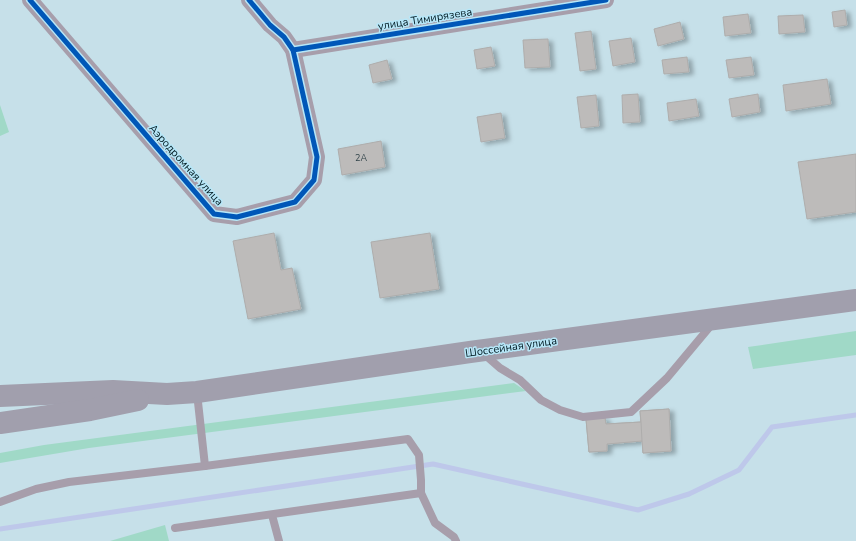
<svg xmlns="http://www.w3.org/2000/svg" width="856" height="541" viewBox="0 0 856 541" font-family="'Nunito Sans',sans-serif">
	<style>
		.green { fill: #a0d9c7 }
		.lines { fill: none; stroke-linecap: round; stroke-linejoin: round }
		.stream { stroke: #bec8ea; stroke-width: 5 }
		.building { fill: #bdbbba; stroke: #aeadac; filter: url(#shadow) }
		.lane { stroke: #a79eab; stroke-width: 8 }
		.street { stroke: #a79eab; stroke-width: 16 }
		.primary { stroke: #a19fad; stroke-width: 22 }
		.cycleway-casing { stroke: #b7e7f8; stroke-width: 8 }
		.cycleway { stroke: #0057b8; stroke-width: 5 }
		.labels { text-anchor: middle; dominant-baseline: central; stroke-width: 3; stroke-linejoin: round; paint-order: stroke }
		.number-label { font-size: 9px; fill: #304248 }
		.street-label { font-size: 11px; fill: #011a22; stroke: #b7e7f8 }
	</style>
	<defs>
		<filter id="shadow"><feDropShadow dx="4.5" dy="2.5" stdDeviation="2" flood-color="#0004"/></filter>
	</defs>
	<rect width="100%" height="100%" fill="#c6e0e9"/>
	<g class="green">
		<polygon points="0,105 9,132 0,136"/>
		<polygon points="856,331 856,355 753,369 748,347"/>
		<polygon points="514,383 526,391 89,448 0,463 0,453 44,445"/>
		<polygon points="165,525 169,541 110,541"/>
	</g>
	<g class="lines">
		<polyline class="stream" points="0,529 433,464 638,510 689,494 739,470 772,427 856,415"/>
	</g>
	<g class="building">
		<polygon points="845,10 847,25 834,27 832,12"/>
		<polygon points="748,14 751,33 725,36 723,17"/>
		<polygon points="803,15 805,32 779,34 778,16"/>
		<polygon points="680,22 684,39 658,46 654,29"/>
		<polygon points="591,31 596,69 580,71 575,33"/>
		<polygon points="631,38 635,62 613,66 609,41"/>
		<polygon points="548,39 550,67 525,68 523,40"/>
		<polygon points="491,47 495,66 477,69 474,50"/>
		<polygon points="687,57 689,72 664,74 662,60"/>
		<polygon points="751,57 754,75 729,78 726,60"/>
		<polygon points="387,60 392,79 373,83 369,65"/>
		<polygon points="827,79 831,104 786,111 783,85"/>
		<polygon points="638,94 640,122 623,123 622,95"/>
		<polygon points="758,94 760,112 732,117 729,99"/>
		<polygon points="596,95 599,126 581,128 577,97"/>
		<polygon points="696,99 699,116 669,121 667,103"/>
		<polygon points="501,113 505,138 481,142 477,117"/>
		<polygon points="381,141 385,167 342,175 338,149"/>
		<polygon points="856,154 856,212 807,219 798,162"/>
		<polygon points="274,233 281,270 292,268 301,309 248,319 233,241"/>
		<polygon points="430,233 439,289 380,298 371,242"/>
		<polygon points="669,409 671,451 643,453 640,411"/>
		<polygon points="669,409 671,451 643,453 642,441 607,444 607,451 589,452 586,419 605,418 606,424 641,422 640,411"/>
		<polygon points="605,418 606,424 641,422 642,441 607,444 607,451 589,452 586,419"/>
	</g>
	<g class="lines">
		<g class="lane">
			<polyline points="484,354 500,368 520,380 541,400 560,410 583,417 631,412 667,378 713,323"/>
			<polyline points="197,393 205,466"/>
			<polyline points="0,502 36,489 69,482 205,466 408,439 419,455 421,480 421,493 435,523 454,537 456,541"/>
			<polyline points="272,515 279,541"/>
			<polyline points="175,528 421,493"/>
		</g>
		<g class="street">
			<polyline points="30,0 214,214 237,217 295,202 314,180 317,157 293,50 284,37 270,25 249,0"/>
			<polyline points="293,50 606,0"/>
		</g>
		<g class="primary">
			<polyline points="0,396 113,391 167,394 197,392 470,352 856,300"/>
			<polyline points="0,423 90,410 138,400"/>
		</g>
		<g class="cycleway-casing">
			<g id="cycleway">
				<polyline points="30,0 214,214 237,217 295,202 314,180 317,157 293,50 284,37 270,25 249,0"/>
				<polyline points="293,50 606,0"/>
			</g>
		</g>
		<use href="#cycleway" class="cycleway"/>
	</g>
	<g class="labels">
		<g class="number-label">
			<text x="361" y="158">2А</text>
		</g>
		<g class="street-label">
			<text transform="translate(425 19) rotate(-9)">улица Тимирязева</text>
			<text transform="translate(186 165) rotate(48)">Аэродромная улица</text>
			<text transform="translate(511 347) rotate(-8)">Шоссейная улица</text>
		</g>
	</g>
</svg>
